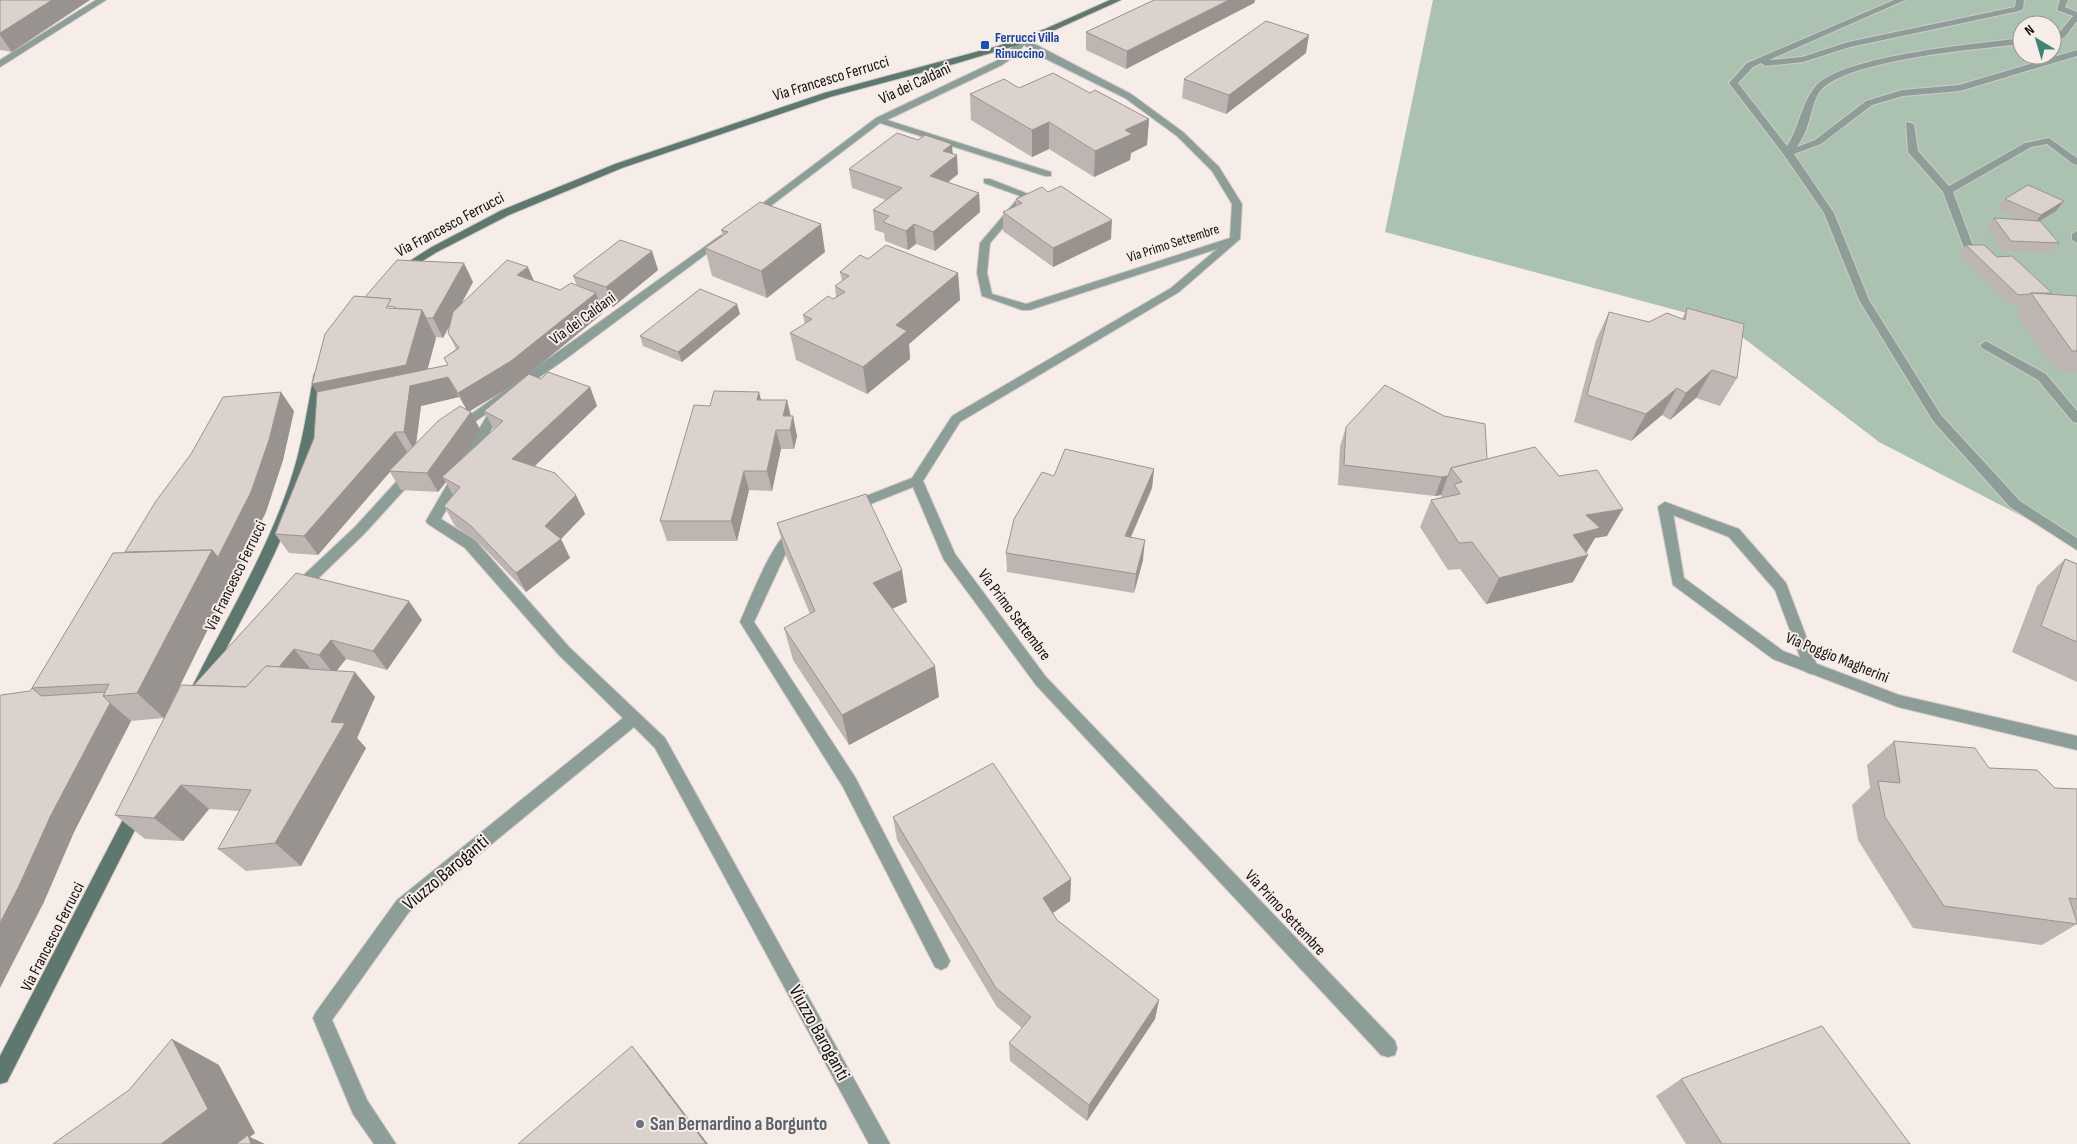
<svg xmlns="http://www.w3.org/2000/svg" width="2077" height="1144" viewBox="0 0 2077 1144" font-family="'Sofia Sans Condensed',sans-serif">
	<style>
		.green { fill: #acc2b1; fill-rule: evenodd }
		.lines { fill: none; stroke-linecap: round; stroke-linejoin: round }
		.service-casing { stroke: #d2c9c6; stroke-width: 2 }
		.minor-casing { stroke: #d2c9c6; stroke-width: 2 }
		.secondary-casing { stroke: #d2c9c6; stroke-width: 2 }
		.service { fill: #8d9e98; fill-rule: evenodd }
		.minor { fill: #8d9e98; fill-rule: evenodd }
		.secondary { fill: #5e776f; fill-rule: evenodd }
		.wall { fill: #bcb5b1; fill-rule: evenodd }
		.shaded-wall { fill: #999390 }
		.building { fill: #dbd2ce; stroke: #999390 }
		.transit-dot { fill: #1a4fb4; stroke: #f6ede9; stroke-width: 2 }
		.worship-dot { fill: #6b7280; stroke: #f6ede9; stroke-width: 2 }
		.labels { text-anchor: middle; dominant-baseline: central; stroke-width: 4; stroke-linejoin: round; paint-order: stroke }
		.far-transit-label { font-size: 14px; font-weight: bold; fill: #164399; stroke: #f6ede9; text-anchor: start }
		.far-street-label { font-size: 14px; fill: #120f0e; stroke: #f6ede9 }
		.street-label { font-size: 16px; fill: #120f0e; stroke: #f6ede9 }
		.near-street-label { font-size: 19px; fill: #120f0e; stroke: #f6ede9 }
		.near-worship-label { font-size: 19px; font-weight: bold; fill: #5b616d; stroke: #f6ede9; text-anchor: start }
	</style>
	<rect width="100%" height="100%" fill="#f6ede9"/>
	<path class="green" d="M1433 0H2077V541L2041 526 1879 442 1724 323 1385 232ZM2022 25H2052V55H2022Z"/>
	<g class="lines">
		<g class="service-casing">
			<g id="service">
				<path d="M1894 0H1905L1769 60 1802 57 1848 42 2015 7 2016 0H2024L2023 9 2019 11 1850 47 1803 62 1765 66 1761 63 1753 67 1738 83 1787 146C1799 128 1801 104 1815 87 1841 55 1978 44 2022 38V44C1976 49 1856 59 1823 88 1813 97 1812 115 1807 127 1805 134 1801 140 1797 147L1815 140 1866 101 1902 90 1959 85 2077 50V56L1960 91 1903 96 1872 105 1821 144 1794 154 1834 213 1869 300 1941 415 2020 501 2077 538V550L2010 507 1933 421 1859 300 1824 213 1784 155 1729 83 1747 63Z"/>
				<polygon points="2060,0 2068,0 2065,7 2077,12 2077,21 2064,38 2052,39 2052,35 2058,34 2073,16 2057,10"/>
				<polygon points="1906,122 1914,124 1918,151 1949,186 2025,143 2049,138 2077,158 2077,165 2073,164 2047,144 2031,147 1953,192 1973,246 1968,249 1964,248 1943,192 1908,152"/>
				<polygon points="2077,231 2077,243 2072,240 2072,234"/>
				<polygon points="1986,341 2046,374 2077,411 2077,423 2073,422 2038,380 1982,348 1980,345"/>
				<polygon points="1665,502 1739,529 1786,583 1818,668 1816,672 1811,674 1806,672 1804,668 1775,590 1729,537 1660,510 1658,507"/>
			</g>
		</g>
		<g class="minor-casing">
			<g id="minor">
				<polygon points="96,0 106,0 0,67 0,60"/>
				<polygon points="1023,38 1131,94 1183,132 1219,167 1242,204 1240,239 1179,292 960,422 923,481 955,554 1046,677 1395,1041 1397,1048 1395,1055 1388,1057 1381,1055 1036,685 944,560 913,487 853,511 846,506 848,503 912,478 952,416 1171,288 1217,249 1030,310 1022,310 982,296 977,273 980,243 1020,196 984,183 984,179 990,179 1031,195 990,243 987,273 992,294 1026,304 1230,238 1232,204 1212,171 1177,136 1125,98 1042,57 1024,45 1015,56 1002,65 887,120 1051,172 1051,176 1045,176 880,123 756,217 748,217 747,215 876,118 996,61"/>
				<polygon points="721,235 726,238 725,240 567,358 501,404 504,407 441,519 475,540 569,647 665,738 890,1144 869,1144 655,748 634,727 409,912 332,1020 367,1100 396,1144 374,1144 353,1114 313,1018 316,1012 397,900 623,718 559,655 465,548 428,524 426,521 489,412 463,430 455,430 453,427"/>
				<polygon points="411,469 416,471 417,474 416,477 365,533 302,594 292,594 290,590 292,586 355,527 406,471"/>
				<polygon points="1665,502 1672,507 1684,578 1783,651 1899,695 2077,736 2077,750 1898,707 1773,659 1673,585 1658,507"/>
				<path d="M795 527 802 532 785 555 754 622 855 777 947 955 950 961 947 967 941 970 935 967 843 787 740 622C749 602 775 533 795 527Z"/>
			</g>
		</g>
		<g class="secondary-casing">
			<g id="secondary">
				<polygon points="1110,0 1121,0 1028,42 954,64 830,97 622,168 509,215 437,252 403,273 395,273 394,271 430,248 502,210 615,164 824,93 998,46 1045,29"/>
				<path d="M320 370 326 374C319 410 315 447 303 482 279 555 239 623 204 691L199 693 194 691 192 687C226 619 266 554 290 482 302 447 307 410 314 374Z"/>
				<polygon points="137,802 143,804 145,809 143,814 7,1082 0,1084 0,1056 131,804"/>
			</g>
		</g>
		<use href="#service" class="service"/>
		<use href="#minor" class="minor"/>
		<use href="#secondary" class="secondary"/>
	</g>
	<g class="wall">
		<polygon points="0,0 12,52 0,50"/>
		<polygon points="1154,0 1255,0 1254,3 1126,69 1086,50 1086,32"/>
		<polygon points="1306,53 1226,114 1182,98 1184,79"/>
		<polygon points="1019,88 1090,93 1149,119 1147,145 1131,153 1130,160 1094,177 1049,149 1032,157 971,120 970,94"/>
		<polygon points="953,154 958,174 948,182 979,193 980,212 935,251 916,244 908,250 885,241 884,233 875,230 873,210 886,200 852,188 849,169"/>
		<polygon points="1016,199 1111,239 1053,267 1003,231 1003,212 1016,206"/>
		<polygon points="2005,199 2064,201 2056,211 2040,221 2059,243 2051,253 2003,251 1986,228 1994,218 2021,220 1997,209"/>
		<polygon points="721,230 825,252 767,298 712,276 705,248 723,236"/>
		<polygon points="1966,245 1997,257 2052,293 2051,294 2077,296 2077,372 2055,370 2015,312 2022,304 2010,305 1959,255"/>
		<path d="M652 251 658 270 613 307 599 302 603 313 520 381 470 411 481 431 461 459 494 430 484 411 541 379 590 387 597 406 535 466 576 495 585 514 561 539 570 558 526 592 481 545 455 526 444 506 453 495 446 482 438 492 401 490 390 472 318 555 289 553 275 534 314 438 317 392 312 384 473 282 461 304 533 280 560 290 577 286 573 276ZM450 324 448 333 456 349 444 358 448 365 427 369 436 337 443 338ZM459 397 466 409 416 443 421 406Z"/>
		<polygon points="868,259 958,273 960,300 909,344 910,359 867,394 796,360 790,333 805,324 803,315 836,297 835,286 842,281 840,272"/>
		<polygon points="1687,308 1737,378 1720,406 1696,398 1670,420 1662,415 1631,441 1574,422 1596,340 1609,312 1649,322 1682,319"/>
		<polygon points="740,314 682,362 643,346 640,336"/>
		<polygon points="761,400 787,400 791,416 797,436 794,449 781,449 772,491 749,490 737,541 667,541 660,521 710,406"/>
		<polygon points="294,411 283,460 266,512 164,718 131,721 74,832 43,904 30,691 125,552"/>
		<polygon points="1346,427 1487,459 1607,536 1595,538 1586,553 1588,555 1573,582 1486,604 1460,569 1448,570 1420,527 1431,500 1442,497 1441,495 1435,496 1338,485 1340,446"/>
		<polygon points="1154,469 1152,488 1131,537 1143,560 1134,593 1007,572 1006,553 1054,476"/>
		<polygon points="777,523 907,602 892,609 939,697 849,745 793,660 784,628 810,614 786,556"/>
		<polygon points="2065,559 2077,564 2077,682 2012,652 2037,586"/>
		<polygon points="296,573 422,620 387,670 346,659 337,670 375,697 357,738 366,748 301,866 246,871 218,849 240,811 209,809 183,841 145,839 115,815 194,685"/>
		<polygon points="1894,741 2055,788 2077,789 2077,924 2042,945 1913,928 1858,840 1852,805 1870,788 1867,765"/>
		<polygon points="893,817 1071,879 1070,901 1053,913 1057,920 1159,1000 1155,1019 1087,1121 1010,1061 1009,1043 1022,1028 997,1007 897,840"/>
		<polygon points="1681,1079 1910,1144 1686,1144 1656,1096"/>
	</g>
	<g class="shaded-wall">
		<polygon points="52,0 90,0 12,52 0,35 0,33"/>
		<polygon points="1229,0 1255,0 1254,3 1126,69 1127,51"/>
		<polygon points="1309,35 1306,53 1226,114 1229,95"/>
		<polygon points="1149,119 1147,145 1131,153 1130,160 1094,177 1095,151 1125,130"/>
		<polygon points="1049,122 1049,149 1032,157 1032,130"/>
		<polygon points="952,144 953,158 957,155 958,174 932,195 930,176 943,151"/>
		<polygon points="979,193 980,212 935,251 933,232"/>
		<polygon points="2064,201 2056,211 2033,225 2041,215"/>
		<polygon points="1112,220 1111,239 1053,267 1053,248"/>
		<polygon points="821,224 825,252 767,298 761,271"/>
		<polygon points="914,224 916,244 908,250 906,231"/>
		<polygon points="652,251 658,270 613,307 606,287"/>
		<polygon points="464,263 473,282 443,338 433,318"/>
		<polygon points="528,267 536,286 517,275"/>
		<polygon points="958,273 960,300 909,344 910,359 867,394 863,367 896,325"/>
		<polygon points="596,293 603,313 520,381 468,412 458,393"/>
		<polygon points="737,304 740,314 682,362 678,352"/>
		<polygon points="422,310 436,338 424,383 448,377 459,397 421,406 415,452 404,432 330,412 312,384"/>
		<polygon points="1712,370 1696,398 1670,420 1686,393"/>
		<polygon points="590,387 597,406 522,478 512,459"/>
		<polygon points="1677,388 1662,415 1631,441 1646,414"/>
		<polygon points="281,392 294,411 283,460 266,512 234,576 218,557"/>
		<polygon points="759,392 764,411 757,400"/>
		<polygon points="787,400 791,419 783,416"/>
		<polygon points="471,412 481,431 447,480 442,477 446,482 438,492 427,473"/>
		<polygon points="793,416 797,436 794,449 790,430"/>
		<polygon points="776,430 781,449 772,491 767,471"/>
		<polygon points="395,432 407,452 318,555 304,536"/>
		<polygon points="1154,469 1152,488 1123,555 1125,536"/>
		<polygon points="744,471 749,490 737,541 731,521"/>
		<polygon points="1448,476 1441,495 1435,496 1442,477"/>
		<polygon points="576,495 585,514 561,539 570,558 526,592 516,573 545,526"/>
		<polygon points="1623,509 1607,536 1595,538 1585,555 1573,535 1586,515"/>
		<polygon points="1145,540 1143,560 1134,593 1136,574"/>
		<polygon points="212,550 234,576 164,718 137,693"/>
		<polygon points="1588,555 1573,582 1486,604 1499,578"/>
		<polygon points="902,570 907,602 878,615 873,583"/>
		<polygon points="409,601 422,620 387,670 373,651"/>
		<polygon points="331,640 346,659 334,674 319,655"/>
		<polygon points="294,649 310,668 270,712 253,694"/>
		<polygon points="935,666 939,697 849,745 842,715"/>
		<polygon points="355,672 375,697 357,738 366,748 301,866 275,843"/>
		<polygon points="110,703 131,721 74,832 43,904 0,988 0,923 51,815"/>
		<polygon points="181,785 209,809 183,841 154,818"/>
		<polygon points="1071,879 1070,901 1043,920 1043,898"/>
		<polygon points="1159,1000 1155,1019 1087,1121 1089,1105"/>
		<polygon points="172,1039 219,1065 255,1133 250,1137 265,1144 161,1144"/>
		<polygon points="632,1046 650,1068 708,1144 706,1144"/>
	</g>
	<g class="building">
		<polygon points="0,0 52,0 0,33"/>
		<polygon points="1154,0 1229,0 1127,51 1086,32"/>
		<polygon points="1266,21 1309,35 1229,95 1184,79"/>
		<polygon points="1053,73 1090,93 1095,90 1149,119 1125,130 1132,134 1095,151 1049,122 1032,130 970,94 1004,79 1019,88"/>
		<polygon points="897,133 918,140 925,135 952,144 943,151 957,155 930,176 979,193 933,232 914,224 906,231 883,222 889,216 873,210 902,188 849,169"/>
		<polygon points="2028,185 2064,201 2041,215 2005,199"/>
		<polygon points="1061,186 1112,220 1053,248 1003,212 1022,203 1016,199 1042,187 1048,192"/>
		<polygon points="760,202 821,224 761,271 705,248 728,232 721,230"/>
		<polygon points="1994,218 2040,221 2059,243 2011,241"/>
		<polygon points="620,240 652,251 606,287 573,276"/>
		<polygon points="886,245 958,273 896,325 907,331 863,367 790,333 812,319 803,315 828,296 833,299 845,292 835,286 849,276 840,272 860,255 868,259"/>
		<polygon points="1966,245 1984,245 1997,257 2012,256 2052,293 2031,293 2030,294 2018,295"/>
		<polygon points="397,260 464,263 433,318 426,318 422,310 394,308 395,307 387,306 391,299 365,297"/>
		<polygon points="507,260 528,267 517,275 560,290 571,283 596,293 511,361 458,393 448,377 410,386 404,432 395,432 304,536 275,534 314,438 317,392 448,365 444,358 459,348 448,333 453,312"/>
		<polygon points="700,289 737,304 678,352 640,336"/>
		<polygon points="2031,293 2077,296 2077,351 2072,351"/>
		<polygon points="354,296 391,299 386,308 422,310 406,365 312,384 325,334"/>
		<polygon points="1687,308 1744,324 1737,378 1712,370 1686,393 1677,388 1646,414 1587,395 1609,312 1649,322 1667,313 1685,320"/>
		<polygon points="548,372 590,387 512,459 555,473 576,495 545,526 561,539 516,573 470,525 444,506 460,487 442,477 503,421 484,411 529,374 541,379"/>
		<polygon points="1385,385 1444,416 1485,424 1487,459 1451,468 1448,476 1442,477 1344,465 1346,427"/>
		<polygon points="714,391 759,392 757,400 787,400 783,416 793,416 790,430 776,430 767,471 744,471 731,521 660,521 694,405 710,406"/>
		<polygon points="281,392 269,440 251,492 218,557 212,550 125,552 156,501 191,454 223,397"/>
		<polygon points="460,406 471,412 427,473 389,471 438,421"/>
		<polygon points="1535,447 1559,476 1597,470 1623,509 1586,515 1600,528 1573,535 1588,555 1499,578 1472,542 1459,543 1431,500 1460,494 1454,484 1462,482 1451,468"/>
		<polygon points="1065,449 1154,469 1125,536 1145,540 1136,574 1006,553 1014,519 1042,472 1054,476"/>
		<polygon points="866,494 902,570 873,583 935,666 842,715 784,628 815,611 777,523"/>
		<polygon points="212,550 137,693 103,696 109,684 32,688 113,553"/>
		<polygon points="2065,559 2077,564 2077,642 2041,626"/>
		<polygon points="296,573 409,601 373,651 331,640 319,655 294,649 279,667 266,666 246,687 194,685"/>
		<polygon points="266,666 355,672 331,722 345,723 275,843 218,849 251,790 181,785 154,818 115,815 181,685 246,687"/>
		<polygon points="32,688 41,696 105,692 103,696 110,703 51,815 18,888 0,923 0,697 1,695 30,691"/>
		<polygon points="1894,741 1975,748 1989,768 2037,770 2055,788 2077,789 2077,899 2069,898 2077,922 2077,924 1944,906 1885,817 1878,781 1900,783"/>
		<polygon points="993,763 1071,879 1043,898 1057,920 1159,1000 1089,1105 1009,1043 1031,1017 996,988 893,817"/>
		<polygon points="1822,1026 1910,1144 1722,1144 1681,1079"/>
		<polygon points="172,1039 208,1109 161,1144 53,1144 129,1090"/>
		<polygon points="632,1046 706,1144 518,1144"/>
		<polygon points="248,1135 251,1144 236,1144"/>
	</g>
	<rect class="transit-dot" x="980" y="40" width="10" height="10" rx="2.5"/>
	<circle class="worship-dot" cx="640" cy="1124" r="5"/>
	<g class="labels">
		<g class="far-transit-label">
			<text x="995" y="37">Ferrucci Villa<tspan x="995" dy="16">Rinuccino</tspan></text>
		</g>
		<g class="far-street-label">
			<text transform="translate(1173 243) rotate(-18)">Via Primo Settembre</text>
		</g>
		<g class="street-label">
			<text transform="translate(831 79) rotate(-17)">Via Francesco Ferrucci</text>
			<text transform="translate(915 84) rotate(-25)">Via dei Caldani</text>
			<text transform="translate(450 225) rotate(-28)">Via Francesco Ferrucci</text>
			<text transform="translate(583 319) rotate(-36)">Via dei Caldani</text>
			<text transform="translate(236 576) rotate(-64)">Via Francesco Ferrucci</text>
			<text transform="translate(1014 615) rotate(53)">Via Primo Settembre</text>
			<text transform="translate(1837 658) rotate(22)">Via Poggio Magherini</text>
			<text transform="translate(1285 913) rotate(47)">Via Primo Settembre</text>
			<text transform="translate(53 937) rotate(-63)">Via Francesco Ferrucci</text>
		</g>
		<g class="near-street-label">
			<text transform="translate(446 873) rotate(-40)">Viuzzo Baroganti</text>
			<text transform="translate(819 1033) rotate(61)">Viuzzo Baroganti</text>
		</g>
		<g class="near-worship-label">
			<text x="650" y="1124">San Bernardino a Borgunto</text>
		</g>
	</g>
	<g transform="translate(2037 40) rotate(322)"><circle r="24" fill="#f6ede9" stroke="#9b9491"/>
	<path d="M0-4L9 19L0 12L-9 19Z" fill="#438574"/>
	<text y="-8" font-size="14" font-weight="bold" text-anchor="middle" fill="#120f0e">N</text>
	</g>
</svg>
